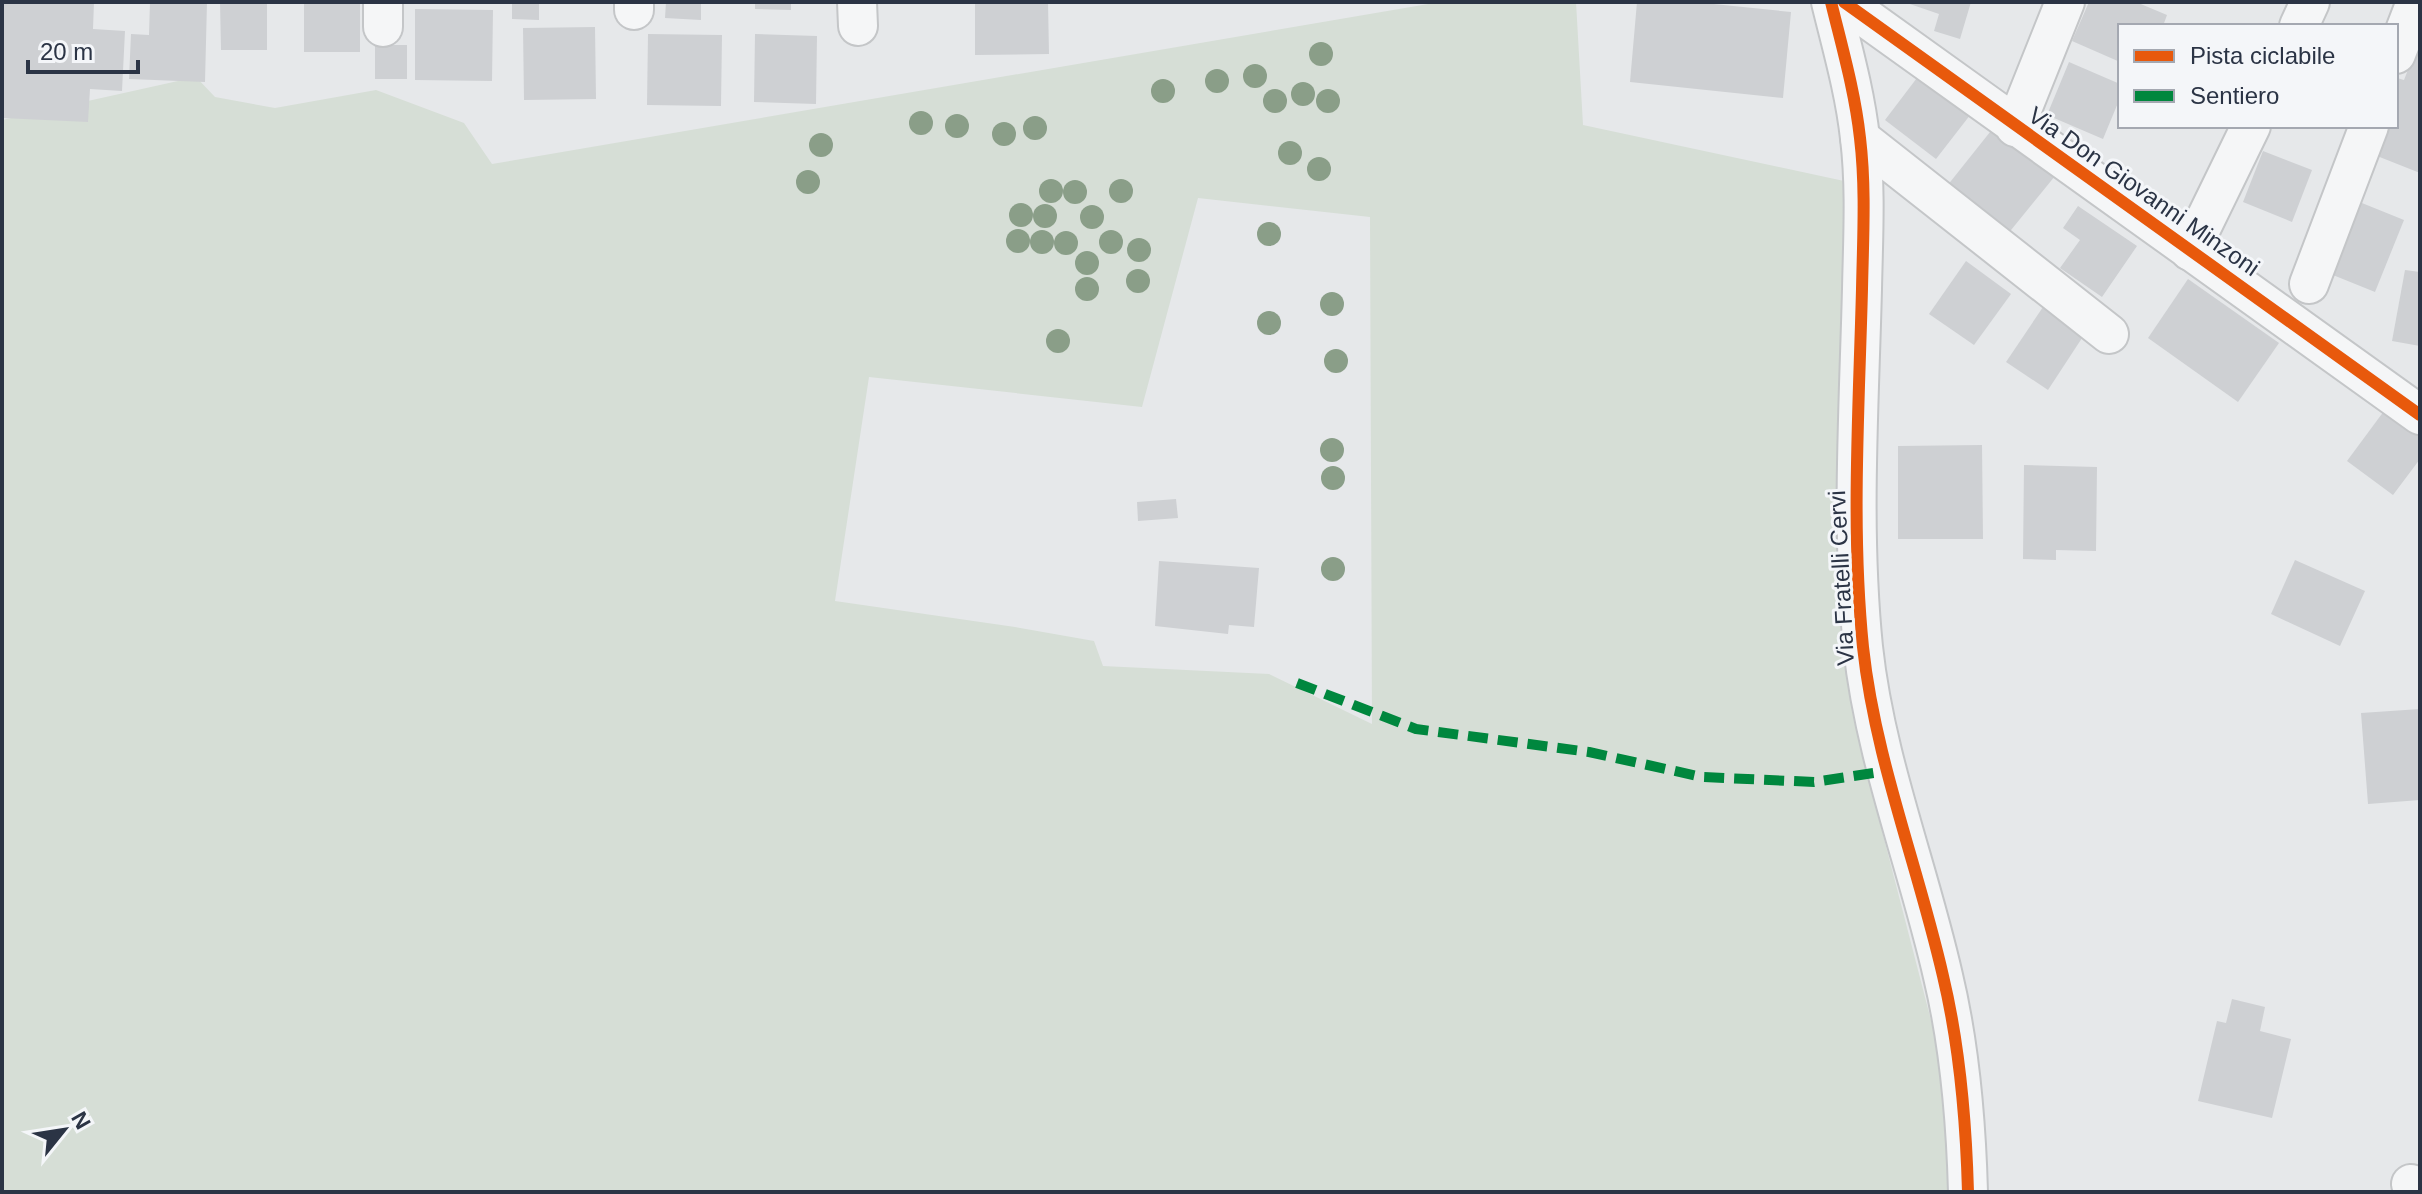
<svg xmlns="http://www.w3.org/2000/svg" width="2422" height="1194" viewBox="0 0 2422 1194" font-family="Helvetica,sans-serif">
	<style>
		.green { fill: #d6ded6; fill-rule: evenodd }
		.building { fill: #ced0d3 }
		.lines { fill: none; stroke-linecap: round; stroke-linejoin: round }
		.minor-casing { stroke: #c4c6c8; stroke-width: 42 }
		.minor { stroke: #f5f6f7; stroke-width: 38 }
		.quiet { stroke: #00873e; stroke-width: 10; stroke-dasharray: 20 10; stroke-linecap: butt }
		.cycleway-casing { stroke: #f4f6f9; stroke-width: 17 }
		.cycleway { stroke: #e8590c; stroke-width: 12 }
		.tree { fill: #8a9e88 }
		.labels { text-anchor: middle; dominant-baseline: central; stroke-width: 6; stroke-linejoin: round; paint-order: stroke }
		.street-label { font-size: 24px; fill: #2b3445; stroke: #f4f6f9 }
	</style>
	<rect width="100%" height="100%" fill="#e6e8ea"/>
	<path class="green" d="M1440 2H1576L1583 125 1844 181 1840 634 1872 792 1942 1063 1948 1192H2V120L196 77 215 97 275 108 376 90 464 123 492 164ZM1198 198 1370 217 1372 724 1269 674 1103 666 1094 641 1015 627 835 601 869 377 1142 407Z"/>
	<g class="building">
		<polygon points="2,2 94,2 93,29 125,31 122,91 90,89 88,122 2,118"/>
		<polygon points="150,2 207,2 205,82 129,79 131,34 149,35"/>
		<polygon points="220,2 267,2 267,50 221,50"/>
		<rect x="304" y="2" width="56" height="50"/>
		<polygon points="512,2 539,2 539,20 512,19"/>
		<polygon points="666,2 701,2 701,20 665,18"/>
		<polygon points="755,2 791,2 791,10 755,9"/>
		<polygon points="975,2 1048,2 1049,54 975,55"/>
		<polygon points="1637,2 1694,2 1791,12 1783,98 1630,82"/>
		<polygon points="1904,2 1971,2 1960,39 1934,31 1939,14"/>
		<polygon points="2089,2 2136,2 2167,15 2163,26 2120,26 2120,62 2072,41"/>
		<polygon points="415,9 493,10 492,81 415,80"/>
		<polygon points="595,27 596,99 524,100 523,28"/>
		<polygon points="648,34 722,35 721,106 647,105"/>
		<polygon points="755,34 817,36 816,104 754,102"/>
		<rect x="375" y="45" width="32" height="34"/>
		<polygon points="2417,47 2420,48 2420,173 2367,152 2378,126 2396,126 2396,81 2397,78 2404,80"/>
		<polygon points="2069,62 2120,84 2120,98 2103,139 2047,115"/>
		<polygon points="1923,70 1974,110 1936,159 1885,120"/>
		<polygon points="1994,127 2055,176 2007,235 1947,186"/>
		<polygon points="2263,151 2312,170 2292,222 2243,202"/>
		<polygon points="2357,201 2404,220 2375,292 2328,273"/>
		<polygon points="2078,206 2137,246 2102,297 2060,268 2080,240 2063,228"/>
		<polygon points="1966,261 2011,294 1974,345 1929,314"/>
		<polygon points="2405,270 2420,272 2420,346 2392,341"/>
		<polygon points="2188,279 2279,343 2238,402 2148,338"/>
		<polygon points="2043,307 2084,335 2048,390 2006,362"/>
		<polygon points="2384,411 2420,437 2420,459 2393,495 2347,461"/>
		<polygon points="1982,445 1983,539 1898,539 1898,446"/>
		<polygon points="2024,465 2097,467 2096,551 2056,550 2056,560 2023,559"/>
		<polygon points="1176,499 1178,518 1138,521 1137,502"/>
		<polygon points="2295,560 2365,591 2340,646 2271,614"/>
		<polygon points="1159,561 1259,568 1254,627 1229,625 1228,634 1155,626"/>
		<polygon points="2420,709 2420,800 2368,804 2361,713"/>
		<polygon points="2232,999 2265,1007 2260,1031 2291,1039 2272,1118 2198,1101 2217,1021 2226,1023"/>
	</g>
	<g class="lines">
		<g class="minor-casing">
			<g id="minor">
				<polyline points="383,2 383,27"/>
				<polyline points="857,2 858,26"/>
				<path d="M1831 2C1842 47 1855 92 1860 138 1866 188 1863 239 1862 289 1859 408 1851 528 1863 647 1875 759 1918 866 1943 976 1960 1047 1966 1119 1968 1192"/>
				<polyline points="1844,2 2420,415"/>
				<polyline points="634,10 634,2"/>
				<polyline points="2299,26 2310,2"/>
				<polyline points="2396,54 2416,2"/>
				<polyline points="2015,127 2065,2"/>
				<polyline points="1860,138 2109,334"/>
				<polyline points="2190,251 2251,126"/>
				<polyline points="2309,284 2369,126"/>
				<polyline points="2411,1184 2420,1187"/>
			</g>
		</g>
		<use href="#minor" class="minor"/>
		<polyline class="quiet" points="1297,683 1416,729 1589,752 1702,777 1814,782 1887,771"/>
		<g class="cycleway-casing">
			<g id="cycleway">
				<path d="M1831 2C1842 47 1855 92 1860 138 1866 188 1863 239 1862 289 1859 408 1851 528 1863 647 1875 759 1918 866 1943 976 1960 1047 1966 1119 1968 1192"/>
				<polyline points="1844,2 2420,415"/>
			</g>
		</g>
		<use href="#cycleway" class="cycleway"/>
	</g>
	<g class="tree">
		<circle cx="1321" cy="54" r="12"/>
		<circle cx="1255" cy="76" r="12"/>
		<circle cx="1217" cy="81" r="12"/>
		<circle cx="1163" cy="91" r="12"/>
		<circle cx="1303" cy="94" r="12"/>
		<circle cx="1275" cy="101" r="12"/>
		<circle cx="1328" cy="101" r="12"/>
		<circle cx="921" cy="123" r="12"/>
		<circle cx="957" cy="126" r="12"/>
		<circle cx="1035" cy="128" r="12"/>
		<circle cx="1004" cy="134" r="12"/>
		<circle cx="821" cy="145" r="12"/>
		<circle cx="1290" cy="153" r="12"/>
		<circle cx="1319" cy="169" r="12"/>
		<circle cx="808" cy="182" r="12"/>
		<circle cx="1051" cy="191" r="12"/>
		<circle cx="1121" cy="191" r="12"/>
		<circle cx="1075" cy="192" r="12"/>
		<circle cx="1021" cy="215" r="12"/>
		<circle cx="1045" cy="216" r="12"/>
		<circle cx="1092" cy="217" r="12"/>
		<circle cx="1269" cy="234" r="12"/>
		<circle cx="1018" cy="241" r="12"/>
		<circle cx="1042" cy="242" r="12"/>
		<circle cx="1111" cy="242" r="12"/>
		<circle cx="1066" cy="243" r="12"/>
		<circle cx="1139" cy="250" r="12"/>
		<circle cx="1087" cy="263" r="12"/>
		<circle cx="1138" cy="281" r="12"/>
		<circle cx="1087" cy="289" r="12"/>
		<circle cx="1332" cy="304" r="12"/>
		<circle cx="1269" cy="323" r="12"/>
		<circle cx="1058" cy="341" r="12"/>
		<circle cx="1336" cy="361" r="12"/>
		<circle cx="1332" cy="450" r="12"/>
		<circle cx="1333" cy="478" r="12"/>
		<circle cx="1333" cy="569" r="12"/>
	</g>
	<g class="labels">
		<g class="street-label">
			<text transform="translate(2144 191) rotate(35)">Via Don Giovanni Minzoni</text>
			<text transform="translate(1841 578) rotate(-93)">Via Fratelli Cervi</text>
		</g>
	</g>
	<rect width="2422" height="1194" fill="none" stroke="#2b3445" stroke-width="8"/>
	<rect x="2118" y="24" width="280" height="104" fill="#f4f6f9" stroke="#a4a8b1" stroke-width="2"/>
	<rect x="2134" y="50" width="40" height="12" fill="#e8590c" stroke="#a4a8b1" stroke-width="2"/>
	<text x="2190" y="64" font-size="24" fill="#2b3445">Pista ciclabile</text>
	<rect x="2134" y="90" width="40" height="12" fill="#00873e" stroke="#a4a8b1" stroke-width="2"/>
	<text x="2190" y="104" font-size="24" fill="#2b3445">Sentiero</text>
	<g transform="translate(64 1130) rotate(60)" stroke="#f4f6f9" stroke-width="6" paint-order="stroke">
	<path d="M0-6L14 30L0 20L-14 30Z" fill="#2b3445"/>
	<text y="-12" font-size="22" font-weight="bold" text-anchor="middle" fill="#2b3445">N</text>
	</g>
	<path d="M28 60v12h110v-12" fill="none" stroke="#2b3445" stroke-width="4"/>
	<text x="40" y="60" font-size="24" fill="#2b3445" stroke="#f4f6f9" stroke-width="6" paint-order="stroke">20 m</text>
</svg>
